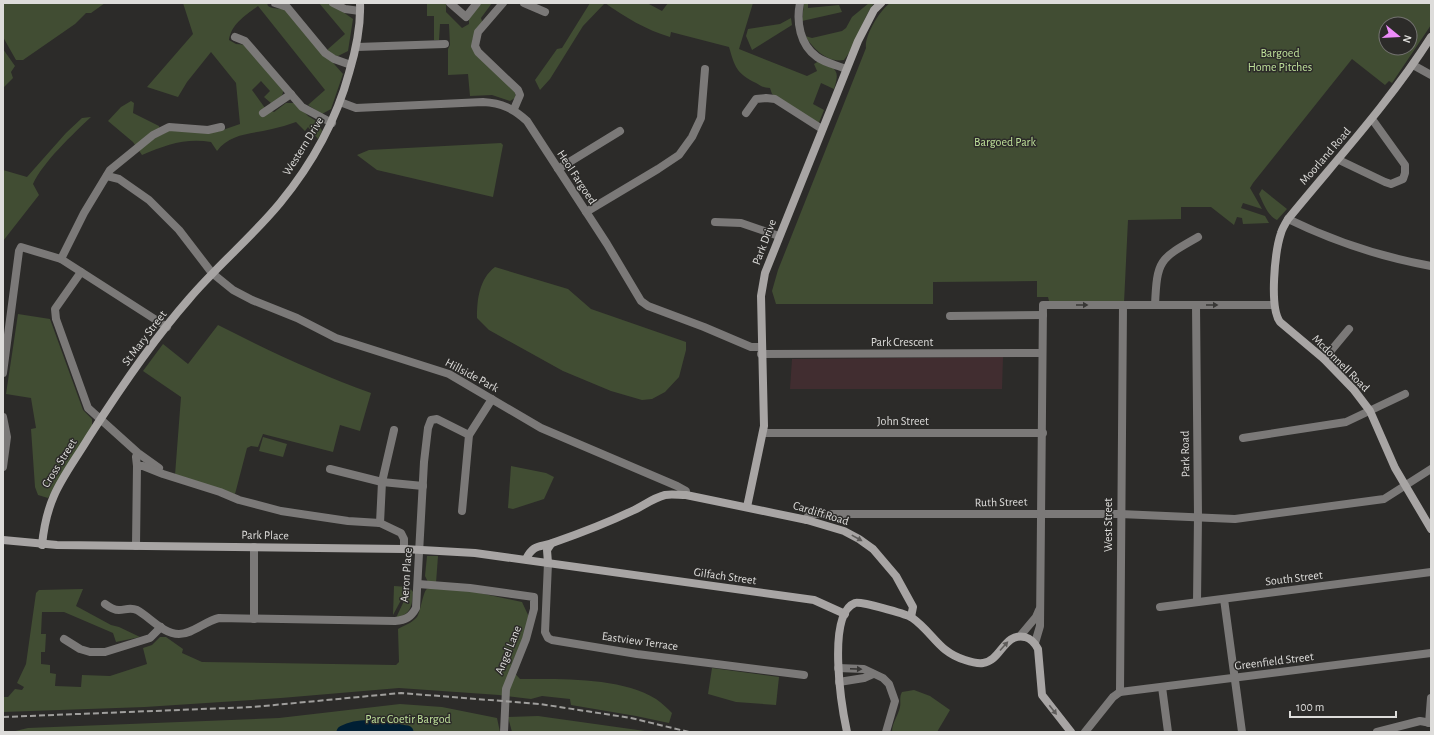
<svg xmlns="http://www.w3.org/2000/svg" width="1434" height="735" viewBox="0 0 1434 735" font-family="'Alegreya Sans',sans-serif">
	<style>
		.education { fill: #412d30 }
		.green { fill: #414d33; fill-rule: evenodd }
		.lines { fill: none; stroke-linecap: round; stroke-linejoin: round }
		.river { stroke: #001f34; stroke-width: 13 }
		.street { stroke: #7b7978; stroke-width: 8 }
		.secondary { stroke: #a8a5a4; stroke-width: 8 }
		.rail { stroke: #9f9e9c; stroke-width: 2; stroke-dasharray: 6 3; stroke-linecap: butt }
		.oneway { fill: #383735 }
		.oneway2 { fill: #5e5c5a }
		.labels { text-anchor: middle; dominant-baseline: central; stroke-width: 3; stroke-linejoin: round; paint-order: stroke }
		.park-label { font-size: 12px; fill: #bee09a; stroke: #2c2b29 }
		.street-label { font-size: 12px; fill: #dddcda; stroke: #2c2b29 }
	</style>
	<rect width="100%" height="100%" fill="#2c2b29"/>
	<polygon class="education" points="1003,357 1002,389 790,389 792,359"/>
	<g class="green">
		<polygon points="3,3 105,3 91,13 86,13 75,24 23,60 16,60 3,37"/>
		<path d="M183 3H267L268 6C274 10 280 7 287 11L343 74 331 109 322 114 308 105 325 90 258 6C246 15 231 24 229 40L236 44 248 45 283 88C284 97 279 99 272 104L264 97 270 91 261 81 252 90 265 108 274 112 286 103H296L308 116 318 122 322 131 318 139 308 127 305 131 296 122C288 125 280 127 272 129 252 134 230 133 217 151L211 142C185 138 166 145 142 155L133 142 108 121 121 107 131 101 134 103 133 113 159 126 161 135 170 130 217 132 240 124 236 83 211 52 187 82 178 97 147 87 193 34Z"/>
		<polygon points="319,3 330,3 353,19 348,51 338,56 332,55 327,50 345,34"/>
		<polygon points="427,3 446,3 446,12 462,28 469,24 469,19 481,3 492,3 481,18 483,24 475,33 472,41 475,50 516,90 515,98 510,101 492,95 470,96 468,74 448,75 448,49 450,45 449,24 440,24 439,40 434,40 434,16 427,16"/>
		<path d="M590 3H647L662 11 668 3H753L739 49 807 76 817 71 814 64 819 61C837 69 840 70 834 89L821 83 813 104 824 110 818 125 772 94 770 88C764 88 761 86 756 83 736 73 735 67 729 47L671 32 670 37C646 30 625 17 605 3L583 26 550 79 540 90 535 80 557 49 562 48Z"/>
		<polygon points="804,3 808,3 808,8 839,5 842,12 802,21"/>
		<path d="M869 3H874C861 20 858 43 844 60 827 63 814 49 805 36L812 38 842 31 846 28 852 17Z"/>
		<path d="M890 3H1431V25L1392 83 1389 81 1385 85 1352 59 1253 183 1250 188 1262 209 1243 203 1241 208 1265 216 1269 223 1243 224 1242 218 1237 217 1234 225 1211 207H1181V219L1128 220 1124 303 1049 301 1048 297H1037V281L933 282V304H776L772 291 778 270 866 48C864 36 880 10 890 3ZM1386 24H1410V48H1386Z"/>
		<polygon points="791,18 792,25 752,50 746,36 748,29 780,24"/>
		<polygon points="3,49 15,66 11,72 13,78 3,88"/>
		<path d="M91 117C73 134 43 162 33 184L39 195 3 241V170L27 177 66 133 82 118Z"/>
		<polygon points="501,143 503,145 493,197 377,170 357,155 369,150"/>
		<path d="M1262 189 1287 209 1277 220C1268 216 1263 203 1259 194Z"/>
		<path d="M495 267 568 289 591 309 686 342V350L679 377 665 392 652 399 642 400 611 391 563 371 489 330 477 318C477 300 479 279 495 267Z"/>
		<polygon points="18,314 50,319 83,410 92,419 92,427 48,498 38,495 35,487 31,429 36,428 31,398 6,394"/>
		<path d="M218 325C269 351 318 374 371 393L360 431 340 425 333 452 263 434 258 447 251 446 247 448 235 494 175 475 181 397 143 371 163 344 188 364Z"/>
		<polygon points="263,437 287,444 283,457 259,451"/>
		<polygon points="511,466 546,473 554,477 544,499 513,509 508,508"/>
		<polygon points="427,556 438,556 436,583 428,582 425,576"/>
		<polygon points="394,586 408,587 393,615"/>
		<path d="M410 588 413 592C412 606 411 614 396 618Z"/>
		<path d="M437 588 470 591 522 602 529 617 524 637 510 668 520 679C561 679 621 677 656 699 662 703 667 708 672 713L669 723 636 716 571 705 570 699 542 696 531 699 499 695 399 688 281 698 145 707 3 712V697H8L15 689 22 690 24 687 17 683 26 664 36 593 39 590 83 589 76 606 111 625 119 627 140 637 116 642 113 633 64 612H42L41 634H46L45 652H41V664L50 665V673L56 674 55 686 81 687 82 675 110 676 147 664 143 648 152 645 160 637H166L183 649 182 653 202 662 396 665 399 662 398 629C405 625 412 623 417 617 421 611 423 591 427 589 429 588 434 589 437 588Z"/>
		<polygon points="712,668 779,677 776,705 736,702 708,694"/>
		<path d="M914 690 930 696 950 710 937 732H892C892 723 898 716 900 707 901 702 899 697 902 692Z"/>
		<polygon points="400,704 442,707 497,718 500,732 11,732 28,728 279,718"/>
		<polygon points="538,716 652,732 512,732 508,717"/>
	</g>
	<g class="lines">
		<path class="river" d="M343 732C363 722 386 728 407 732"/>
		<g class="street">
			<polyline points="275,3 287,7 325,53 334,59 351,65"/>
			<polyline points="333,3 345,9 360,11"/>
			<polyline points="450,3 466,17 477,3"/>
			<polyline points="503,3 478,32 475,46 478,52 518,90 520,95 514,109"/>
			<polyline points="524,3 545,12"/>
			<path d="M800 3C796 22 800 45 817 57 825 63 837 65 846 69"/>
			<polyline points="235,37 245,41 302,107 332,123"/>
			<polyline points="357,47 445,44"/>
			<polyline points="1413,65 1431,75"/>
			<path d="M340 102 356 108 483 102C502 103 514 109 527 121L607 244 641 301 648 306 704 327 751 347H761"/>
			<polyline points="263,113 291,94"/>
			<polyline points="746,113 756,99 766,98 775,99 822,129"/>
			<polyline points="1339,160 1385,182 1391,184 1403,179 1405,173 1405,165 1372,119"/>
			<polyline points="558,169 620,131"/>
			<polyline points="107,176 119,179 149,200 179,230 212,273 233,290 252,300 297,318 336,338 449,374 541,428 677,486 686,491 686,495"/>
			<polyline points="586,212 658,169 679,155 692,137 701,118 705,69"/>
			<path d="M1288 219C1333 241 1381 257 1431 266"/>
			<polyline points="715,222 741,223 779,236"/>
			<polyline points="61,259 84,213 110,170 153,135 169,127 208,130 221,127"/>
			<polyline points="81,272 55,309 56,319 88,408 138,453 159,468"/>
			<path d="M1155 305C1157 260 1159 259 1198 237"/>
			<polyline points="1196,305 1198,516 1197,602"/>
			<polyline points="950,316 1043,315"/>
			<polyline points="761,354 1042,353"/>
			<polyline points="1324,359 1349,329"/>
			<polyline points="3,373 19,251 21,247 61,259 167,327"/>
			<polyline points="3,417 7,437 3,467"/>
			<polyline points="763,433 1043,433"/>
			<polyline points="1243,438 1346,422 1405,394"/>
			<polyline points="136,457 137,466 136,546"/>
			<polyline points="137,466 143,466 163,474 220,492 239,500 281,511 348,521 380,523 401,533 404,539 404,549"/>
			<polyline points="330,469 382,482 423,486"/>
			<polyline points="462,511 469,435 492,399"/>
			<polyline points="807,520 808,516 813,514 1120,514 1235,519 1384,499 1431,469"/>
			<polyline points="380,523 382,482 394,430"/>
			<polyline points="254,547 254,619"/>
			<polyline points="548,563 545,632 548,638 552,640 637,654 804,675"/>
			<polyline points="418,584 470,588 534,597 534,609 526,639 506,689 504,732"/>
			<polyline points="1224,599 1242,732"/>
			<path d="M105 604C109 607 114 610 119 610 125 610 130 607 137 610 150 617 163 634 179 634 193 634 205 621 219 618L395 621C406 620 411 617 416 608L424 462 428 428 431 420 437 419 469 435"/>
			<polyline points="1160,607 1431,572"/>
			<polyline points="1020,636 1036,617 1039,610"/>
			<polyline points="64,639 80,649 90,652 105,652 150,638 161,627"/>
			<polyline points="1035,643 1040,626 1043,305 1274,305"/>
			<polyline points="838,668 864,669 883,678 889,684 895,701 886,732"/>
			<polyline points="839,682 864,678 873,674"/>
			<polyline points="1162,687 1168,732"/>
			<polyline points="1120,692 1431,653"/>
			<polyline points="1429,723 1431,698"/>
			<polyline points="1085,732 1113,697 1120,692 1123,305"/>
			<polyline points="1377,732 1420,721 1431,723"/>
		</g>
		<g class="secondary">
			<path d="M1431 37C1389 103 1337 159 1288 219 1285 224 1282 229 1281 233 1275 251 1269 307 1280 322L1324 359 1354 390 1370 411 1395 468 1431 529"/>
			<polyline points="747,507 764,426 761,296 765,273 858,41 874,10 881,3"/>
			<polyline points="3,540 57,545 404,549 475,553 814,600 845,614"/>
			<path d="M42 545C47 494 64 478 89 437 119 390 152 341 189 299 218 265 252 237 280 203 312 164 336 121 349 73 356 50 361 27 360 3"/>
			<path d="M526 559C534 543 540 548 555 542 581 533 607 523 632 511 643 506 653 498 665 495 671 494 679 495 686 495L807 520 844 531 859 539 873 549 896 576 913 607 911 617"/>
			<polyline points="548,563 547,550 551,544"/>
			<path d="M847 732C842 709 826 614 855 603 861 601 905 614 911 617 933 632 938 652 965 660 971 662 977 664 983 663 1001 661 1004 632 1025 637 1032 639 1035 643 1038 649L1042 695 1071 732"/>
		</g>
		<polyline class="rail" points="3,717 253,707 401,693 540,704 631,718 689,732"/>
	</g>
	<defs><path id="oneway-solid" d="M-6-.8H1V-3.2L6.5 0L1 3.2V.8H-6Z"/></defs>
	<g class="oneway">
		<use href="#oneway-solid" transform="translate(1082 305)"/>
		<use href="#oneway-solid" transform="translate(1212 305)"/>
		<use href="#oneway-solid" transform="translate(856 669) rotate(2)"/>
	</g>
	<g class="oneway2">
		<use href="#oneway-solid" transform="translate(857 538) rotate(29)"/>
		<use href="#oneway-solid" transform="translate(1004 646) rotate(-48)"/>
		<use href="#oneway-solid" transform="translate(1053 710) rotate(52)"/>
	</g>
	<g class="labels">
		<g class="park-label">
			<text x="1280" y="53">Bargoed<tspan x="1280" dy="14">Home Pitches</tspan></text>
			<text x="1005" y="142">Bargoed Park</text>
			<text x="408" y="719">Parc Coetir Bargod</text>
		</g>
		<g class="street-label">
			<text transform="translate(303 146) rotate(-58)">Western Drive</text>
			<text transform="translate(1325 156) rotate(-49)">Moorland Road</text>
			<text transform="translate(577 177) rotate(57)">Heol Fargoed</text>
			<text transform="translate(764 242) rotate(-69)">Park Drive</text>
			<text transform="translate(144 338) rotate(-53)">St Mary Street</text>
			<text x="902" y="342">Park Crescent</text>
			<text transform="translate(1341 363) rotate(45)">Mcdonnell Road</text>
			<text transform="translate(472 375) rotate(28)">Hillside Park</text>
			<text x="903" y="421">John Street</text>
			<text transform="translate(1185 454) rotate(-91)">Park Road</text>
			<text transform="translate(59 463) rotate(-58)">Cross Street</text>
			<text transform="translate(1001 502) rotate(-1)">Ruth Street</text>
			<text transform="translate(821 513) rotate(17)">Cardiff Road</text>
			<text transform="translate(1108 525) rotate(-90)">West Street</text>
			<text transform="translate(265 535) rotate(1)">Park Place</text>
			<text transform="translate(406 575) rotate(-86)">Aeron Place</text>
			<text transform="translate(725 576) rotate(8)">Gilfach Street</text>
			<text transform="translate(1294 578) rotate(-7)">South Street</text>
			<text transform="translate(640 641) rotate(8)">Eastview Terrace</text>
			<text transform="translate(508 650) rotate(-68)">Angel Lane</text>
			<text transform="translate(1274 661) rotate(-7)">Greenfield Street</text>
		</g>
	</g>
	<rect width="1434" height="735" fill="none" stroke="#dddcda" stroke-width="8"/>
	<g transform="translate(1398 36) rotate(108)"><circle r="19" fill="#2c2b29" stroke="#737270"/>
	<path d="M0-3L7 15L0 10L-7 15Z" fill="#ed8cf9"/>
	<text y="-6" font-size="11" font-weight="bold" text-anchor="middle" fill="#dddcda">N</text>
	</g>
	<path d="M1290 711v6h106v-6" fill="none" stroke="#dddcda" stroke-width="2"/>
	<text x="1296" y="711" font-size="12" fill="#dddcda" stroke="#2c2b29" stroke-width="3" paint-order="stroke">100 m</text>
</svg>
